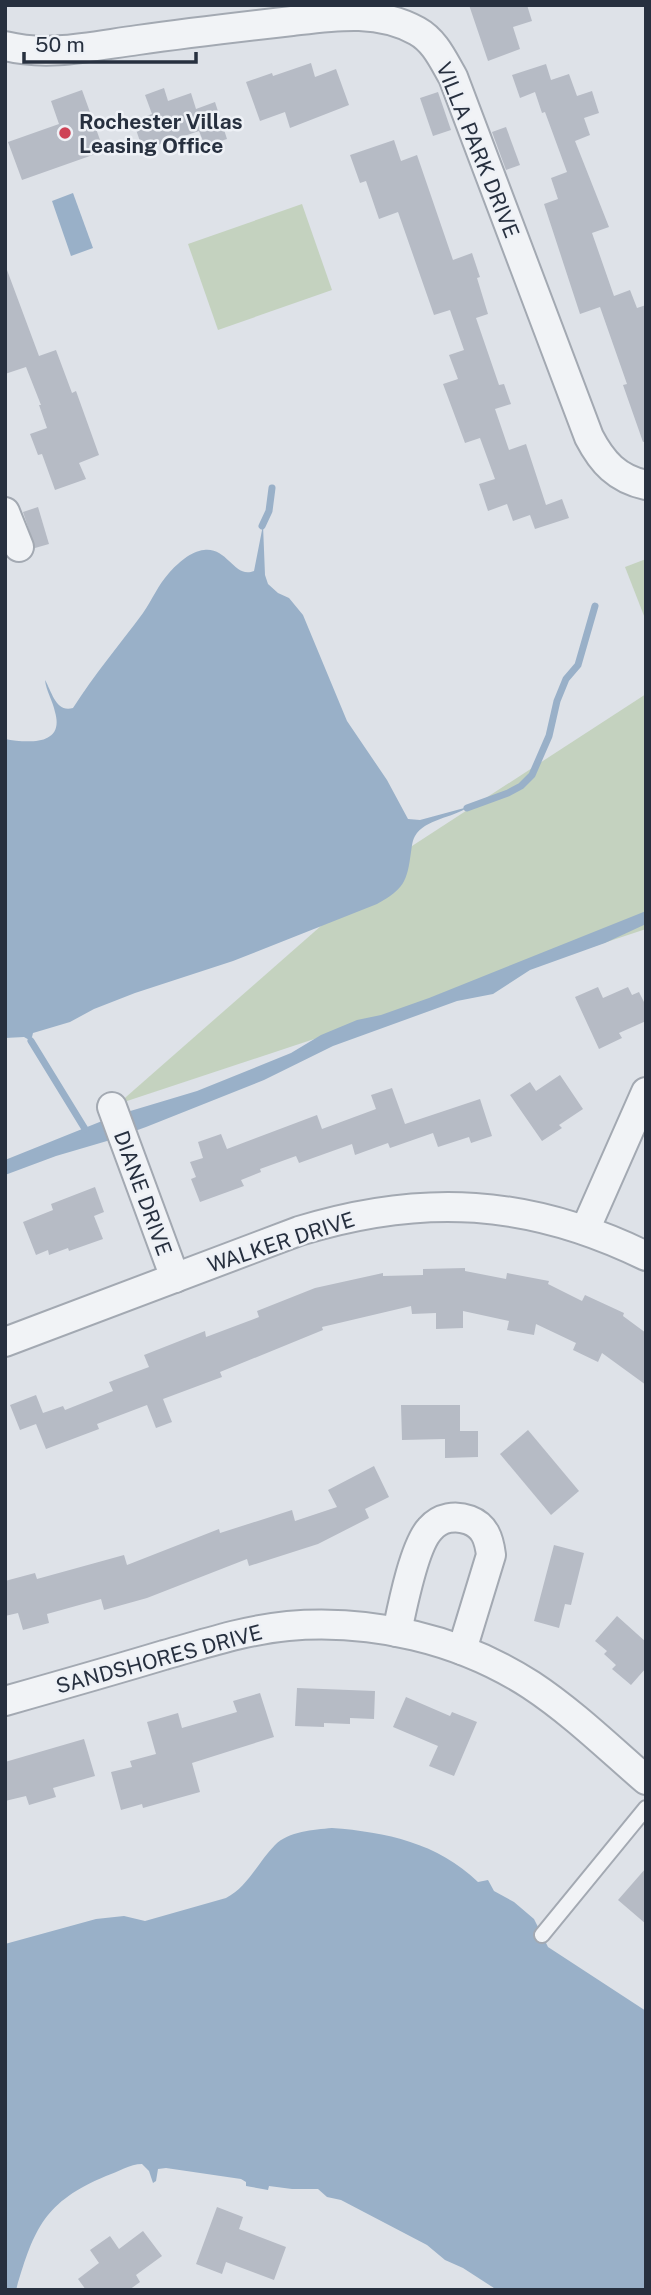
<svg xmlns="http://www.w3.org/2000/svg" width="651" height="2295" viewBox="0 0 651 2295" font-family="'Public Sans',sans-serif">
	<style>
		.green { fill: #c4d2bf }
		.water { fill: #99b0c8 }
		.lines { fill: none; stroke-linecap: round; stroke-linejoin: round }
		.stream { stroke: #99b0c8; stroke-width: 7 }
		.building { fill: #b6bbc5 }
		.lane-casing { stroke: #a3a9b2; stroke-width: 18 }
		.street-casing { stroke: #a3a9b2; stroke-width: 32 }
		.lane { stroke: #f1f3f6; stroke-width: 14 }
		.street { stroke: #f1f3f6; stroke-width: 28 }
		.poi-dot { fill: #ce4256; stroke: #eef1f6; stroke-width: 2.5 }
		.labels { text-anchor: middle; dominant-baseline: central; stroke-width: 5; stroke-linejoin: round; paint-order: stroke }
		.poi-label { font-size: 21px; font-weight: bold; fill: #27303f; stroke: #eef1f6; text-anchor: start }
		.street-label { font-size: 21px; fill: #27303f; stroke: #eef1f6 }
	</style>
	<rect width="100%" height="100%" fill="#dee2e8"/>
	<g class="green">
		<polygon points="302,204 332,290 218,330 188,244"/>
		<polygon points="646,559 646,621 625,567"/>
		<polygon points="646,694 646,929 118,1104 412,846"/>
	</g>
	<g class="water">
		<polygon points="73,193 93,248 71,256 52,201"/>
		<path d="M263 525 265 575 268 584 278 593 289 598 303 615 347 721 387 780 408 819 420 820 468 807C453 818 425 819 415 836 412 841 412 847 411 852 407 882 404 889 377 904L233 961 135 993 94 1009 70 1022 33 1033 31 1041 24 1037 5 1038V739C27 743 65 746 55 712 53 701 46 691 45 680 52 692 56 713 73 708 94 675 120 644 143 613 152 600 158 585 169 573 177 564 191 551 204 550 228 547 234 579 254 571Z"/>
		<polygon points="646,911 646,924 605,943 530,970 493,994 457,1001 333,1046 264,1080 146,1127 107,1141 56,1156 5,1175 5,1160 117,1115 197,1091 291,1053 321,1035 357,1020 381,1015 429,998"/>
		<path d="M332 1828C386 1832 438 1843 478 1882L488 1880 494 1891 514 1902 534 1919 548 1947 646 2011V2290H497L463 2268 445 2260 427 2245 341 2200 327 2197 318 2189H292L269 2186 268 2190 246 2186V2182L241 2179 166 2168 158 2169 156 2181 153 2183 149 2171 142 2164C130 2164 118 2172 106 2176 44 2202 34 2229 16 2290H5V1944L96 1919 124 1916 145 1921 226 1898C248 1887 258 1862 275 1845 289 1831 313 1830 332 1828Z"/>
	</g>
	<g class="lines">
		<g class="stream">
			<polyline points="262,526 269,511 272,488"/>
			<polyline points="467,808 508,793 521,786 532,775 549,736 557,701 566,679 578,665 595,606"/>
			<polyline points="31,1041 85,1129"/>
		</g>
	</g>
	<g class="building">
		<polygon points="469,5 527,5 532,21 513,27 520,49 488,61"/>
		<polygon points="311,63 315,77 336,69 349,105 290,128 285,112 260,121 246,82 272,73 273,76"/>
		<polygon points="546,64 551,80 569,74 577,96 592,91 599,113 584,118 590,135 575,141 609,227 592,233 614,296 630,290 637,308 646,305 646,441 643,442 623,385 627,384 600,307 580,314 544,204 558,199 551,178 567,172 545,112 542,113 535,92 520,98 512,75"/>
		<polygon points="164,88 168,101 191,93 196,109 215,102 227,139 205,146 199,131 143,150 133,121 152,114 145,95"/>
		<polygon points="82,90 104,151 22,180 8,142 59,124 51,101"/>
		<polygon points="438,92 451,130 433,136 420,98"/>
		<polygon points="506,127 520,165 506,170 492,132"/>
		<polygon points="394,140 401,161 417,155 453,260 472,253 480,277 477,278 488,314 476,318 499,385 504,384 511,404 495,409 509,450 526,444 546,505 562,499 569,518 535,529 530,515 513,521 507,504 488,511 479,484 495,479 480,438 465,443 443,384 458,379 449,355 464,350 450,310 434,315 398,212 379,219 366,181 360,183 350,155"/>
		<polygon points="7,270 39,356 56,350 72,393 76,391 99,455 79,463 86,479 55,490 42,454 38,455 30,434 47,428 39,405 41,405 26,367 5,374"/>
		<polygon points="38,507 49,544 35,548 23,512"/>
		<polygon points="598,987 603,998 628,987 632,995 639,992 646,1006 646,1021 619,1033 622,1038 599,1049 575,997"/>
		<polygon points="560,1075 583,1109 559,1125 562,1128 542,1141 510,1095 530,1082 536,1091"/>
		<polygon points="392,1088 405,1124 480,1099 492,1136 471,1143 469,1137 438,1147 433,1133 390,1148 388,1143 355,1155 352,1144 299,1163 296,1156 260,1169 261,1172 241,1180 244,1186 200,1202 191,1179 196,1177 190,1162 203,1158 198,1142 221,1134 227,1149 317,1115 322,1129 376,1109 371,1095"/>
		<polygon points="95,1187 104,1212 94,1216 103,1239 69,1251 68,1248 49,1255 48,1250 36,1255 23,1222 53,1210 51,1204"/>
		<polygon points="465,1268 465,1271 506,1279 507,1273 549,1281 548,1284 582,1301 585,1295 624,1313 623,1316 646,1333 646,1385 602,1353 598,1362 573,1350 576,1343 536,1324 534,1335 507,1330 509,1321 463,1311 463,1328 436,1329 436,1313 412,1314 411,1306 322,1327 323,1330 220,1372 222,1377 163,1399 172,1422 156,1428 147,1405 97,1424 99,1429 46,1449 36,1424 20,1430 10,1405 36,1395 43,1413 63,1406 65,1410 113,1391 109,1382 149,1367 144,1355 205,1331 206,1337 259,1317 257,1311 315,1288 383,1273 383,1276 423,1275 423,1269"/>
		<polygon points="401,1405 460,1405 460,1431 478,1431 478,1457 445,1458 445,1439 402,1440"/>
		<polygon points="528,1430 579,1491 551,1515 500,1454"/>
		<polygon points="374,1466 389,1497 365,1509 369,1518 318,1544 249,1566 247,1559 147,1598 104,1610 101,1599 47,1614 49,1623 23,1630 18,1613 5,1616 5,1581 35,1573 37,1579 124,1555 127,1565 219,1529 220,1533 292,1510 295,1521 337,1507 328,1490"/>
		<polygon points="554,1545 584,1553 571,1605 565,1604 559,1628 534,1621"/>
		<polygon points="617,1616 646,1642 646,1668 631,1685 612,1669 616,1665 604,1654 607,1651 595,1641"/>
		<polygon points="297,1688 375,1691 374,1719 350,1718 350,1724 324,1723 324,1727 295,1726"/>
		<polygon points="260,1693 274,1737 192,1763 200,1792 143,1808 142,1804 121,1810 111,1772 132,1767 130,1761 156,1754 147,1722 178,1713 182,1728 237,1712 233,1701"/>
		<polygon points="406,1697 450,1716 452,1712 477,1722 454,1776 429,1766 438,1746 393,1727"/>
		<polygon points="84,1739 95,1776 53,1788 56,1797 29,1805 26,1796 5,1801 5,1762"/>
		<polygon points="646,1868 646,1924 618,1900"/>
		<polygon points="217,2207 243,2217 239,2229 286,2247 274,2280 226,2262 222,2274 196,2264"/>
		<polygon points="143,2231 162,2256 136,2275 140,2282 129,2290 86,2290 78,2279 99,2263 90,2250 110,2236 119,2249"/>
	</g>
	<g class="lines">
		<g class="lane-casing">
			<polyline id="lane" points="542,1935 646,1808"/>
		</g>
		<g class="street-casing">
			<g id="street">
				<path d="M5 46C49 57 93 46 138 40 189 33 240 27 292 21 334 16 378 9 417 31 435 41 443 60 453 77L589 437C602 462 617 479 646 485"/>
				<polyline points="5,512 19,547"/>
				<polyline points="112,1107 175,1278"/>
				<polyline points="585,1230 646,1092"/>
				<path d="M5 1342 299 1231C423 1193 529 1199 646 1256"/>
				<path d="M397 1632C402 1608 414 1546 430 1529 440 1517 456 1515 469 1520 485 1526 489 1539 491 1555L462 1650"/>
				<path d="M5 1701C58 1686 111 1671 164 1655 204 1644 245 1630 288 1626 372 1619 460 1639 531 1685 572 1712 609 1748 646 1780"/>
			</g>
		</g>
		<use href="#lane" class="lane"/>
		<use href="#street" class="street"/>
	</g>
	<circle class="poi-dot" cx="65" cy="133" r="7"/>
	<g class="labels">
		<g class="poi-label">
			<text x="79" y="121">Rochester Villas<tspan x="79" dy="24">Leasing Office</tspan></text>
		</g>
		<g class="street-label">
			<text transform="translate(478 150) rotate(68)">VILLA PARK DRIVE</text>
			<text transform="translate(143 1193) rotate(70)">DIANE DRIVE</text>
			<text transform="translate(281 1242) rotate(-18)">WALKER DRIVE</text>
			<text transform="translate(159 1659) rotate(-15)">SANDSHORES DRIVE</text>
		</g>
	</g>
	<rect width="651" height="2295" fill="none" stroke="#27303f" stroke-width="14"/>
	<path d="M24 52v10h172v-10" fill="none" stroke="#27303f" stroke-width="3.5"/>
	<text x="35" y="52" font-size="21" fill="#27303f" stroke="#eef1f6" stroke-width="5" paint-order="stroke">50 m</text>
</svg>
